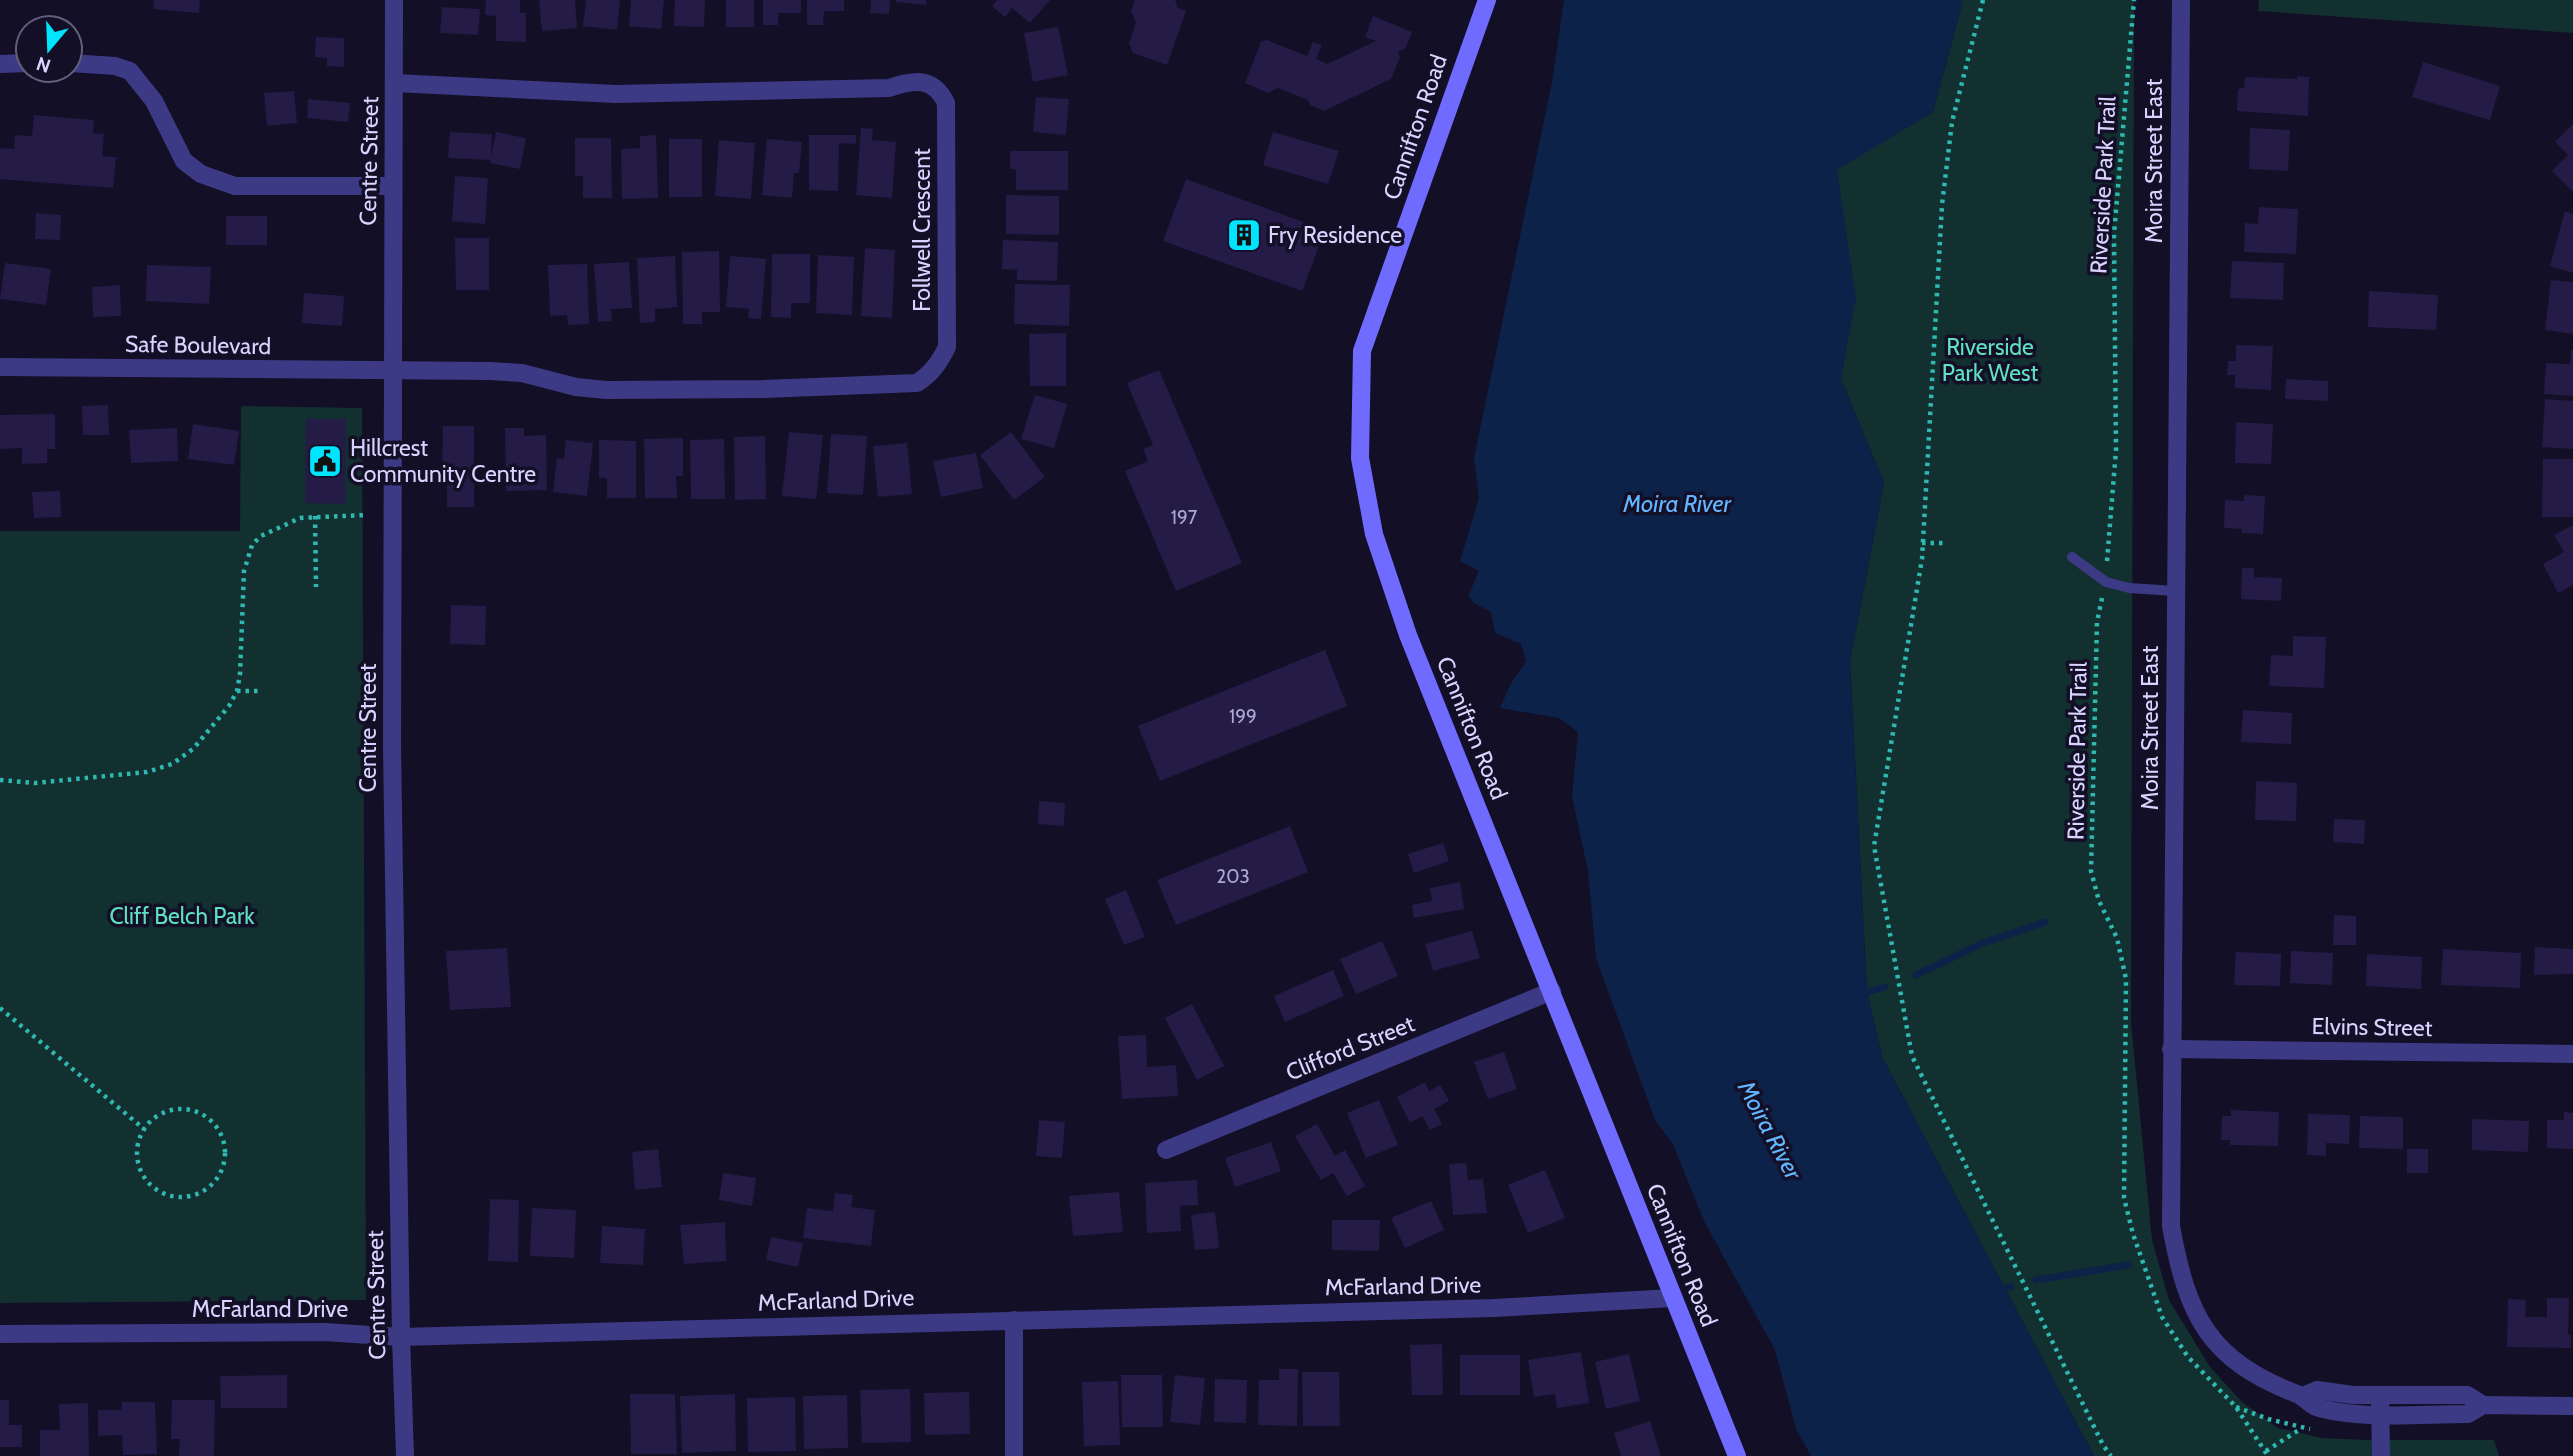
<svg xmlns="http://www.w3.org/2000/svg" width="2573" height="1456" viewBox="0 0 2573 1456" font-family="Cabin,sans-serif">
	<style>
		.green { fill: #12302f }
		.water { fill: #0c2248 }
		.lines { fill: none; stroke-linecap: round; stroke-linejoin: round }
		.stream { stroke: #0c2248; stroke-width: 7 }
		.building { fill: #241b47 }
		.path { stroke: #2fb8b0; stroke-width: 4.5; stroke-dasharray: 3.5 5; stroke-linecap: butt }
		.service { stroke: #3d3a85; stroke-width: 10 }
		.minor { stroke: #3d3a85; stroke-width: 18 }
		.tertiary { stroke: #3d3a85; stroke-width: 18 }
		.secondary { stroke: #6f6bff; stroke-width: 18 }
		.labels { text-anchor: middle; dominant-baseline: central; stroke-width: 7; stroke-linejoin: round; paint-order: stroke }
		.number-label { font-size: 19px; fill: #aca6d1 }
		.street-label { font-size: 23px; fill: #d9d4ff; stroke: #130f26 }
		.poi-label { font-size: 23px; fill: #d9d4ff; stroke: #130f26; text-anchor: start }
		.park-label { font-size: 23px; fill: #5fe0c0; stroke: #130f26 }
		.water-label { font-size: 24px; font-style: italic; fill: #62b6ff; stroke: #130f26 }
	</style>
	<rect width="100%" height="100%" fill="#130f26"/>
	<g class="green">
		<polygon points="1963,0 2134,0 2131,1022 2152,1240 2169,1300 2210,1367 2242,1402 2278,1428 2322,1438 2369,1440 2494,1440 2499,1456 2094,1456 1882,1057 1867,992 1850,661 1884,483 1841,379 1845,350 1837,169 1933,112"/>
		<polygon points="2259,0 2573,0 2573,33 2258,11"/>
		<polygon points="241,406 362,408 366,1300 0,1303 0,531 240,531"/>
	</g>
	<polygon class="water" points="1564,0 1963,0 1933,112 1837,170 1856,298 1841,379 1884,483 1850,661 1867,992 1882,1057 2094,1456 1811,1456 1796,1429 1775,1350 1704,1221 1673,1144 1655,1120 1596,958 1588,871 1572,797 1578,732 1559,718 1500,708 1510,685 1526,661 1521,644 1495,633 1491,612 1474,603 1468,596 1479,571 1460,561 1479,498 1474,458 1552,82"/>
	<g class="lines">
		<g class="stream">
			<polyline points="1916,975 1983,943 2045,922"/>
			<polyline points="1867,992 1885,987"/>
			<polyline points="2036,1280 2128,1265"/>
			<polyline points="2004,1288 2011,1287"/>
		</g>
	</g>
	<g class="building">
		<polygon points="154,0 200,0 199,13 153,9"/>
		<polygon points="486,0 520,0 520,13 526,13 526,42 496,41 496,16 485,15"/>
		<polygon points="539,0 575,0 577,28 542,31"/>
		<polygon points="586,0 620,0 617,30 583,26"/>
		<polygon points="631,0 664,0 661,29 629,26"/>
		<polygon points="675,0 705,0 704,27 674,26"/>
		<rect x="726" y="0" width="28" height="27"/>
		<polygon points="763,0 801,0 801,13 778,13 778,25 763,25"/>
		<polygon points="807,0 844,0 844,11 824,11 823,25 807,25"/>
		<polygon points="871,0 890,0 889,14 870,13"/>
		<polygon points="896,0 926,0 926,5 896,2"/>
		<polygon points="997,0 1050,0 1030,23 1012,8 1005,17 992,6"/>
		<polygon points="1135,0 1175,0 1178,8 1186,11 1167,65 1133,53 1129,43 1136,23 1131,11"/>
		<polygon points="442,7 480,9 478,35 440,33"/>
		<polygon points="1373,16 1412,32 1405,49 1398,52 1400,57 1391,79 1324,111 1310,105 1308,100 1278,88 1268,93 1245,83 1261,42 1267,40 1307,56 1313,42 1322,45 1316,59 1327,64 1376,41 1365,37"/>
		<polygon points="1058,27 1068,75 1033,82 1024,33"/>
		<polygon points="316,37 344,38 344,67 327,66 327,58 315,57"/>
		<polygon points="2423,62 2500,86 2490,120 2412,97"/>
		<polygon points="2297,76 2309,77 2308,116 2237,111 2238,89 2244,88 2245,77 2297,79"/>
		<polygon points="294,91 297,123 267,126 264,93"/>
		<polygon points="1036,97 1069,99 1066,135 1033,132"/>
		<polygon points="308,99 350,103 348,122 307,118"/>
		<polygon points="34,115 94,120 93,133 104,134 102,156 116,157 113,188 0,179 0,148 14,149 15,135 32,136"/>
		<polygon points="2573,124 2573,192 2552,171 2568,155 2555,142"/>
		<polygon points="861,128 873,129 872,140 896,142 892,198 856,195"/>
		<polygon points="2250,128 2290,130 2288,171 2249,169"/>
		<polygon points="450,132 492,134 491,160 448,158"/>
		<polygon points="496,132 526,138 520,169 490,163"/>
		<polygon points="1273,132 1339,151 1328,184 1263,165"/>
		<polygon points="656,135 658,198 622,199 621,149 640,148 640,136"/>
		<polygon points="809,135 856,135 856,144 839,143 838,191 809,190"/>
		<polygon points="575,138 611,138 612,198 583,198 583,176 575,176"/>
		<rect x="669" y="139" width="33" height="58"/>
		<polygon points="767,139 802,142 799,173 794,173 792,198 762,195"/>
		<polygon points="719,140 755,143 751,199 715,196"/>
		<polygon points="1010,151 1068,151 1068,190 1016,190 1016,169 1010,169"/>
		<polygon points="455,176 488,178 485,224 452,221"/>
		<polygon points="1186,179 1325,230 1302,291 1163,241"/>
		<polygon points="1006,195 1059,196 1059,235 1006,234"/>
		<polygon points="2259,207 2298,209 2296,254 2244,252 2245,223 2258,224"/>
		<polygon points="2565,211 2573,214 2573,273 2550,266"/>
		<polygon points="36,213 61,215 60,240 35,239"/>
		<rect x="226" y="216" width="41" height="29"/>
		<polygon points="455,238 489,238 489,290 456,290"/>
		<polygon points="1003,240 1058,242 1057,281 1017,280 1017,270 1002,269"/>
		<polygon points="865,248 895,250 892,318 861,316"/>
		<polygon points="719,251 720,312 702,312 702,324 683,324 682,252"/>
		<polygon points="772,254 810,254 810,303 791,303 791,318 771,317"/>
		<polygon points="818,255 854,257 852,315 816,313"/>
		<polygon points="675,256 677,307 655,309 655,322 640,323 637,258"/>
		<polygon points="730,256 766,259 761,319 748,318 749,309 726,307"/>
		<polygon points="2232,261 2284,263 2283,300 2230,298"/>
		<polygon points="629,262 632,308 611,309 612,321 598,322 594,264"/>
		<polygon points="5,263 51,269 46,305 0,299"/>
		<polygon points="587,264 589,324 568,325 567,315 550,316 548,265"/>
		<polygon points="147,265 211,267 209,304 146,301"/>
		<polygon points="2551,280 2573,282 2573,334 2545,330"/>
		<polygon points="1015,284 1070,285 1069,326 1014,324"/>
		<polygon points="120,285 121,316 93,317 92,287"/>
		<polygon points="2369,291 2438,295 2436,330 2368,327"/>
		<polygon points="304,293 344,296 342,326 302,323"/>
		<polygon points="1066,333 1066,386 1030,386 1029,334"/>
		<polygon points="2236,345 2273,346 2271,390 2235,388 2235,375 2227,375 2228,361 2236,361"/>
		<polygon points="2571,350 2573,350 2573,396 2544,394 2546,363 2570,364"/>
		<polygon points="1159,370 1242,563 1176,591 1125,471 1148,461 1143,449 1153,445 1127,383"/>
		<polygon points="2286,379 2328,381 2328,401 2285,399"/>
		<polygon points="1035,395 1067,404 1054,448 1021,439"/>
		<polygon points="2545,399 2573,401 2573,449 2542,447"/>
		<polygon points="108,405 109,435 83,435 82,406"/>
		<polygon points="55,414 55,449 47,449 47,463 22,464 22,448 0,449 0,415"/>
		<polygon points="306,419 346,419 345,504 305,503"/>
		<polygon points="2236,422 2273,424 2271,464 2235,463"/>
		<polygon points="193,424 239,431 234,465 188,459"/>
		<polygon points="443,426 474,426 474,507 447,507 447,477 442,477"/>
		<polygon points="177,428 178,461 131,463 129,430"/>
		<polygon points="505,428 524,428 524,436 546,435 547,490 506,491"/>
		<polygon points="789,432 823,435 816,499 782,496"/>
		<polygon points="1011,432 1045,477 1014,500 980,455"/>
		<polygon points="831,434 867,436 863,495 827,493"/>
		<polygon points="765,436 766,499 735,500 734,437"/>
		<polygon points="683,438 683,476 676,476 677,498 645,498 644,439"/>
		<polygon points="724,439 725,499 691,499 690,440"/>
		<polygon points="566,440 593,443 587,496 553,492 557,458 564,459"/>
		<polygon points="599,440 636,441 636,498 607,498 607,478 599,478"/>
		<polygon points="907,443 912,494 878,497 873,446"/>
		<polygon points="976,453 983,488 941,497 933,461"/>
		<polygon points="2543,459 2573,459 2573,517 2542,517"/>
		<polygon points="60,491 61,517 34,518 32,492"/>
		<polygon points="2244,495 2265,496 2263,534 2242,533 2242,529 2224,528 2225,500 2244,501"/>
		<polygon points="2573,525 2573,585 2558,593 2543,564 2564,552 2554,535"/>
		<polygon points="2242,568 2254,568 2254,577 2282,578 2281,601 2241,599"/>
		<polygon points="451,605 486,606 485,645 450,644"/>
		<polygon points="2293,636 2326,637 2324,688 2269,686 2271,655 2293,656"/>
		<polygon points="1325,650 1347,706 1160,781 1138,726"/>
		<polygon points="2243,710 2292,713 2291,744 2241,742"/>
		<polygon points="2256,781 2297,783 2296,821 2255,820"/>
		<polygon points="1039,801 1065,803 1064,826 1038,824"/>
		<polygon points="2334,819 2365,820 2364,844 2333,842"/>
		<polygon points="1290,826 1308,872 1176,925 1157,880"/>
		<polygon points="1443,843 1449,861 1414,873 1408,854"/>
		<polygon points="1460,882 1464,909 1414,918 1412,905 1432,901 1430,888"/>
		<polygon points="1126,890 1145,937 1124,945 1105,899"/>
		<polygon points="2334,915 2356,916 2356,945 2333,945"/>
		<polygon points="1472,931 1480,958 1433,971 1425,944"/>
		<polygon points="1382,941 1398,976 1356,994 1340,959"/>
		<polygon points="2535,947 2573,949 2573,974 2534,975"/>
		<polygon points="507,948 511,1007 450,1010 446,951"/>
		<polygon points="2443,949 2521,953 2520,988 2441,985"/>
		<polygon points="2291,951 2333,953 2332,985 2290,983"/>
		<polygon points="2236,952 2281,954 2280,986 2234,985"/>
		<polygon points="2367,954 2422,957 2421,989 2366,986"/>
		<polygon points="1333,970 1344,996 1285,1022 1274,996"/>
		<polygon points="1192,1004 1224,1066 1197,1080 1165,1018"/>
		<polygon points="1146,1035 1147,1067 1176,1065 1178,1096 1122,1099 1118,1036"/>
		<polygon points="1504,1052 1517,1089 1488,1099 1474,1062"/>
		<polygon points="1425,1082 1429,1091 1440,1085 1449,1101 1434,1109 1442,1124 1430,1130 1422,1116 1410,1123 1397,1097"/>
		<polygon points="1379,1100 1398,1145 1366,1158 1347,1113"/>
		<polygon points="2231,1110 2279,1112 2278,1146 2230,1145 2230,1140 2221,1140 2222,1116 2231,1116"/>
		<polygon points="2564,1112 2573,1113 2573,1149 2547,1148 2547,1120 2564,1120"/>
		<polygon points="2308,1114 2350,1115 2349,1144 2326,1143 2326,1156 2307,1155"/>
		<polygon points="2360,1116 2403,1117 2403,1149 2359,1148"/>
		<polygon points="2472,1119 2529,1121 2528,1152 2472,1150"/>
		<polygon points="1039,1120 1065,1122 1062,1158 1036,1156"/>
		<polygon points="1317,1124 1335,1156 1345,1150 1365,1186 1347,1196 1333,1173 1321,1180 1295,1136"/>
		<polygon points="1271,1142 1281,1171 1235,1187 1225,1158"/>
		<polygon points="658,1149 662,1187 635,1190 632,1152"/>
		<rect x="2407" y="1149" width="21" height="24"/>
		<polygon points="1466,1163 1468,1180 1483,1179 1487,1213 1453,1215 1449,1164"/>
		<polygon points="1545,1170 1565,1218 1528,1233 1508,1185"/>
		<polygon points="723,1173 756,1178 752,1206 719,1200"/>
		<polygon points="1197,1180 1198,1205 1180,1206 1181,1231 1147,1233 1145,1183"/>
		<polygon points="1119,1192 1123,1232 1073,1236 1069,1196"/>
		<polygon points="835,1193 853,1195 851,1207 875,1210 871,1246 803,1238 807,1208 833,1211"/>
		<polygon points="490,1199 519,1200 518,1262 488,1261"/>
		<polygon points="1431,1201 1444,1230 1405,1248 1391,1218"/>
		<polygon points="532,1208 576,1210 574,1258 530,1256"/>
		<polygon points="1215,1212 1219,1248 1195,1250 1191,1215"/>
		<polygon points="1332,1220 1380,1220 1379,1251 1332,1250"/>
		<polygon points="725,1222 726,1261 684,1264 680,1225"/>
		<polygon points="602,1226 645,1229 643,1265 600,1263"/>
		<polygon points="771,1237 803,1243 798,1267 766,1260"/>
		<polygon points="2547,1298 2569,1298 2568,1334 2571,1335 2571,1348 2507,1347 2508,1299 2526,1300 2525,1317 2547,1317"/>
		<polygon points="1442,1344 1443,1395 1412,1395 1410,1345"/>
		<polygon points="1581,1352 1589,1403 1557,1408 1555,1394 1534,1397 1528,1360"/>
		<polygon points="1629,1354 1640,1401 1606,1409 1595,1362"/>
		<rect x="1460" y="1355" width="60" height="40"/>
		<polygon points="1279,1369 1298,1369 1297,1426 1258,1425 1259,1380 1279,1380"/>
		<polygon points="1302,1372 1339,1372 1340,1426 1303,1426"/>
		<polygon points="287,1375 287,1408 221,1408 220,1376"/>
		<polygon points="1121,1375 1162,1375 1163,1427 1122,1427"/>
		<polygon points="1175,1375 1205,1378 1200,1425 1170,1422"/>
		<polygon points="1215,1379 1247,1380 1246,1423 1214,1422"/>
		<polygon points="1118,1381 1120,1445 1084,1446 1082,1382"/>
		<polygon points="910,1389 911,1442 862,1443 860,1390"/>
		<polygon points="969,1392 970,1434 925,1435 924,1393"/>
		<polygon points="630,1394 675,1394 677,1454 631,1454"/>
		<polygon points="735,1394 736,1451 682,1453 680,1396"/>
		<polygon points="847,1395 848,1448 804,1449 803,1396"/>
		<polygon points="795,1397 796,1451 748,1452 747,1398"/>
		<polygon points="0,1400 9,1400 9,1425 22,1425 22,1447 0,1447"/>
		<polygon points="172,1400 215,1400 214,1456 179,1456 180,1439 171,1439"/>
		<polygon points="122,1402 155,1402 157,1454 123,1455 122,1435 98,1436 98,1410 121,1410"/>
		<polygon points="88,1403 89,1456 40,1456 40,1430 60,1430 59,1404"/>
		<polygon points="1650,1421 1661,1456 1621,1456 1614,1433"/>
	</g>
	<g class="lines">
		<g class="path">
			<polyline points="1983,0 1952,122 1942,205 1922,559 1874,846 1912,1056 2103,1445 2111,1456"/>
			<polyline points="315,516 316,587"/>
			<polyline points="1922,543 1944,543"/>
			<polyline points="2107,561 2116,450 2114,234 2134,0"/>
			<polyline points="2102,598 2097,622 2091,871 2099,901 2117,938 2126,979 2124,1198 2133,1234 2162,1317 2188,1357 2236,1407 2268,1456"/>
			<polyline points="237,691 258,691"/>
			<polyline points="0,780 35,783 147,772 172,764 193,749 229,706 237,691 240,674 244,571 252,545 261,536 300,518 366,515"/>
			<polyline points="0,1008 144,1129"/>
			<circle cx="181" cy="1153" r="44"/>
			<polyline points="2236,1407 2268,1419 2310,1429"/>
			<polyline points="2266,1451 2302,1428"/>
		</g>
		<polyline class="service" points="2072,557 2106,582 2129,588 2175,591"/>
		<g class="minor">
			<polyline points="394,0 392,746 401,1337 405,1456"/>
			<polyline points="70,63 115,66 130,71 154,101 184,161 201,174 235,186 392,186"/>
			<polyline points="0,64 28,63"/>
			<path d="M0 367 490 371 522 373 576 387 606 390 764 389 917 383C932 373 939 363 947 347L946 103C933 76 914 80 889 88L615 94 395 83"/>
			<polyline points="2171,1049 2573,1054"/>
			<polyline points="1166,1150 1552,991"/>
			<polyline points="2380,1395 2381,1456"/>
			<polyline points="1014,1456 1014,1320"/>
		</g>
		<g class="tertiary">
			<path d="M2181 0 2171 1226C2187 1315 2208 1360 2297 1394 2305 1397 2310 1406 2319 1408 2366 1420 2419 1414 2468 1414L2483 1405 2573 1406"/>
			<polyline points="0,1334 324,1332 401,1337 1494,1308 1673,1298"/>
			<polyline points="2303,1396 2317,1390 2353,1395 2467,1395 2483,1405"/>
		</g>
		<polyline class="secondary" points="1487,0 1362,351 1360,458 1374,534 1408,635 1737,1456"/>
	</g>
	<defs>
		<g id="building-square" transform="scale(1.75)"><rect x="-9" y="-9" width="18" height="18" rx="4" fill="#00e5ff" stroke="#130f26"/><path d="M-4-6H4V6H1V3H-1V6H-4ZM-2.5-4.3h1.7v1.8h-1.7ZM.8-4.3h1.7v1.8H.8ZM-2.5-1h1.7V.8h-1.7ZM.8-1h1.7V.8H.8Z" fill="#111"/></g>
		<g id="civic-square" transform="scale(1.75)"><rect x="-9" y="-9" width="18" height="18" rx="4" fill="#00e5ff" stroke="#130f26"/><path d="M-.6-6.5H3V-4.5H.6V-3L4-1V1h2V6H-6V1h2V-1L-.6-3ZM-1.2 2.5V6h2.4V2.5Z" fill="#111"/></g>
	</defs>
	<g fill-rule="evenodd">
		<use href="#building-square" x="1244" y="235"/>
		<use href="#civic-square" x="325" y="461"/>
	</g>
	<g class="labels">
		<g class="number-label">
			<text x="1184" y="517">197</text>
			<text x="1243" y="716">199</text>
			<text x="1233" y="876">203</text>
		</g>
		<g class="street-label">
			<text transform="translate(1415 127) rotate(-71)">Cannifton Road</text>
			<text transform="translate(369 161) rotate(-89)">Centre Street</text>
			<text transform="translate(2154 161) rotate(-90)">Moira Street East</text>
			<text transform="translate(2103 185) rotate(-87)">Riverside Park Trail</text>
			<text transform="translate(922 230) rotate(-90)">Follwell Crescent</text>
			<text transform="translate(198 345) rotate(1)">Safe Boulevard</text>
			<text transform="translate(368 728) rotate(-90)">Centre Street</text>
			<text transform="translate(1472 728) rotate(68)">Cannifton Road</text>
			<text transform="translate(2150 728) rotate(-90)">Moira Street East</text>
			<text transform="translate(2077 751) rotate(-89)">Riverside Park Trail</text>
			<text transform="translate(2372 1027) rotate(1)">Elvins Street</text>
			<text transform="translate(1350 1048) rotate(-22)">Clifford Street</text>
			<text transform="translate(1682 1255) rotate(68)">Cannifton Road</text>
			<text transform="translate(1403 1286) rotate(-1)">McFarland Drive</text>
			<text transform="translate(376 1295) rotate(-91)">Centre Street</text>
			<text transform="translate(836 1300) rotate(-2)">McFarland Drive</text>
			<text x="270" y="1309">McFarland Drive</text>
		</g>
		<g class="poi-label">
			<text x="1268" y="235">Fry Residence</text>
			<text x="350" y="448">Hillcrest<tspan x="350" dy="26">Community Centre</tspan></text>
		</g>
		<g class="park-label">
			<text x="1990" y="347">Riverside<tspan x="1990" dy="26">Park West</tspan></text>
			<text x="182" y="916">Cliff Belch Park</text>
		</g>
		<g class="water-label">
			<text x="1677" y="503">Moira River</text>
			<text transform="translate(1770 1130) rotate(62)">Moira River</text>
		</g>
	</g>
	<g transform="translate(49 49) rotate(199)"><circle r="33" fill="#130f26" stroke="#625e7d" stroke-width="2"/>
	<path d="M0-5L12 26L0 18L-12 26Z" fill="#00e5ff"/>
	<text y="-10" font-size="19" font-weight="bold" text-anchor="middle" fill="#d9d4ff">N</text>
	</g>
</svg>
